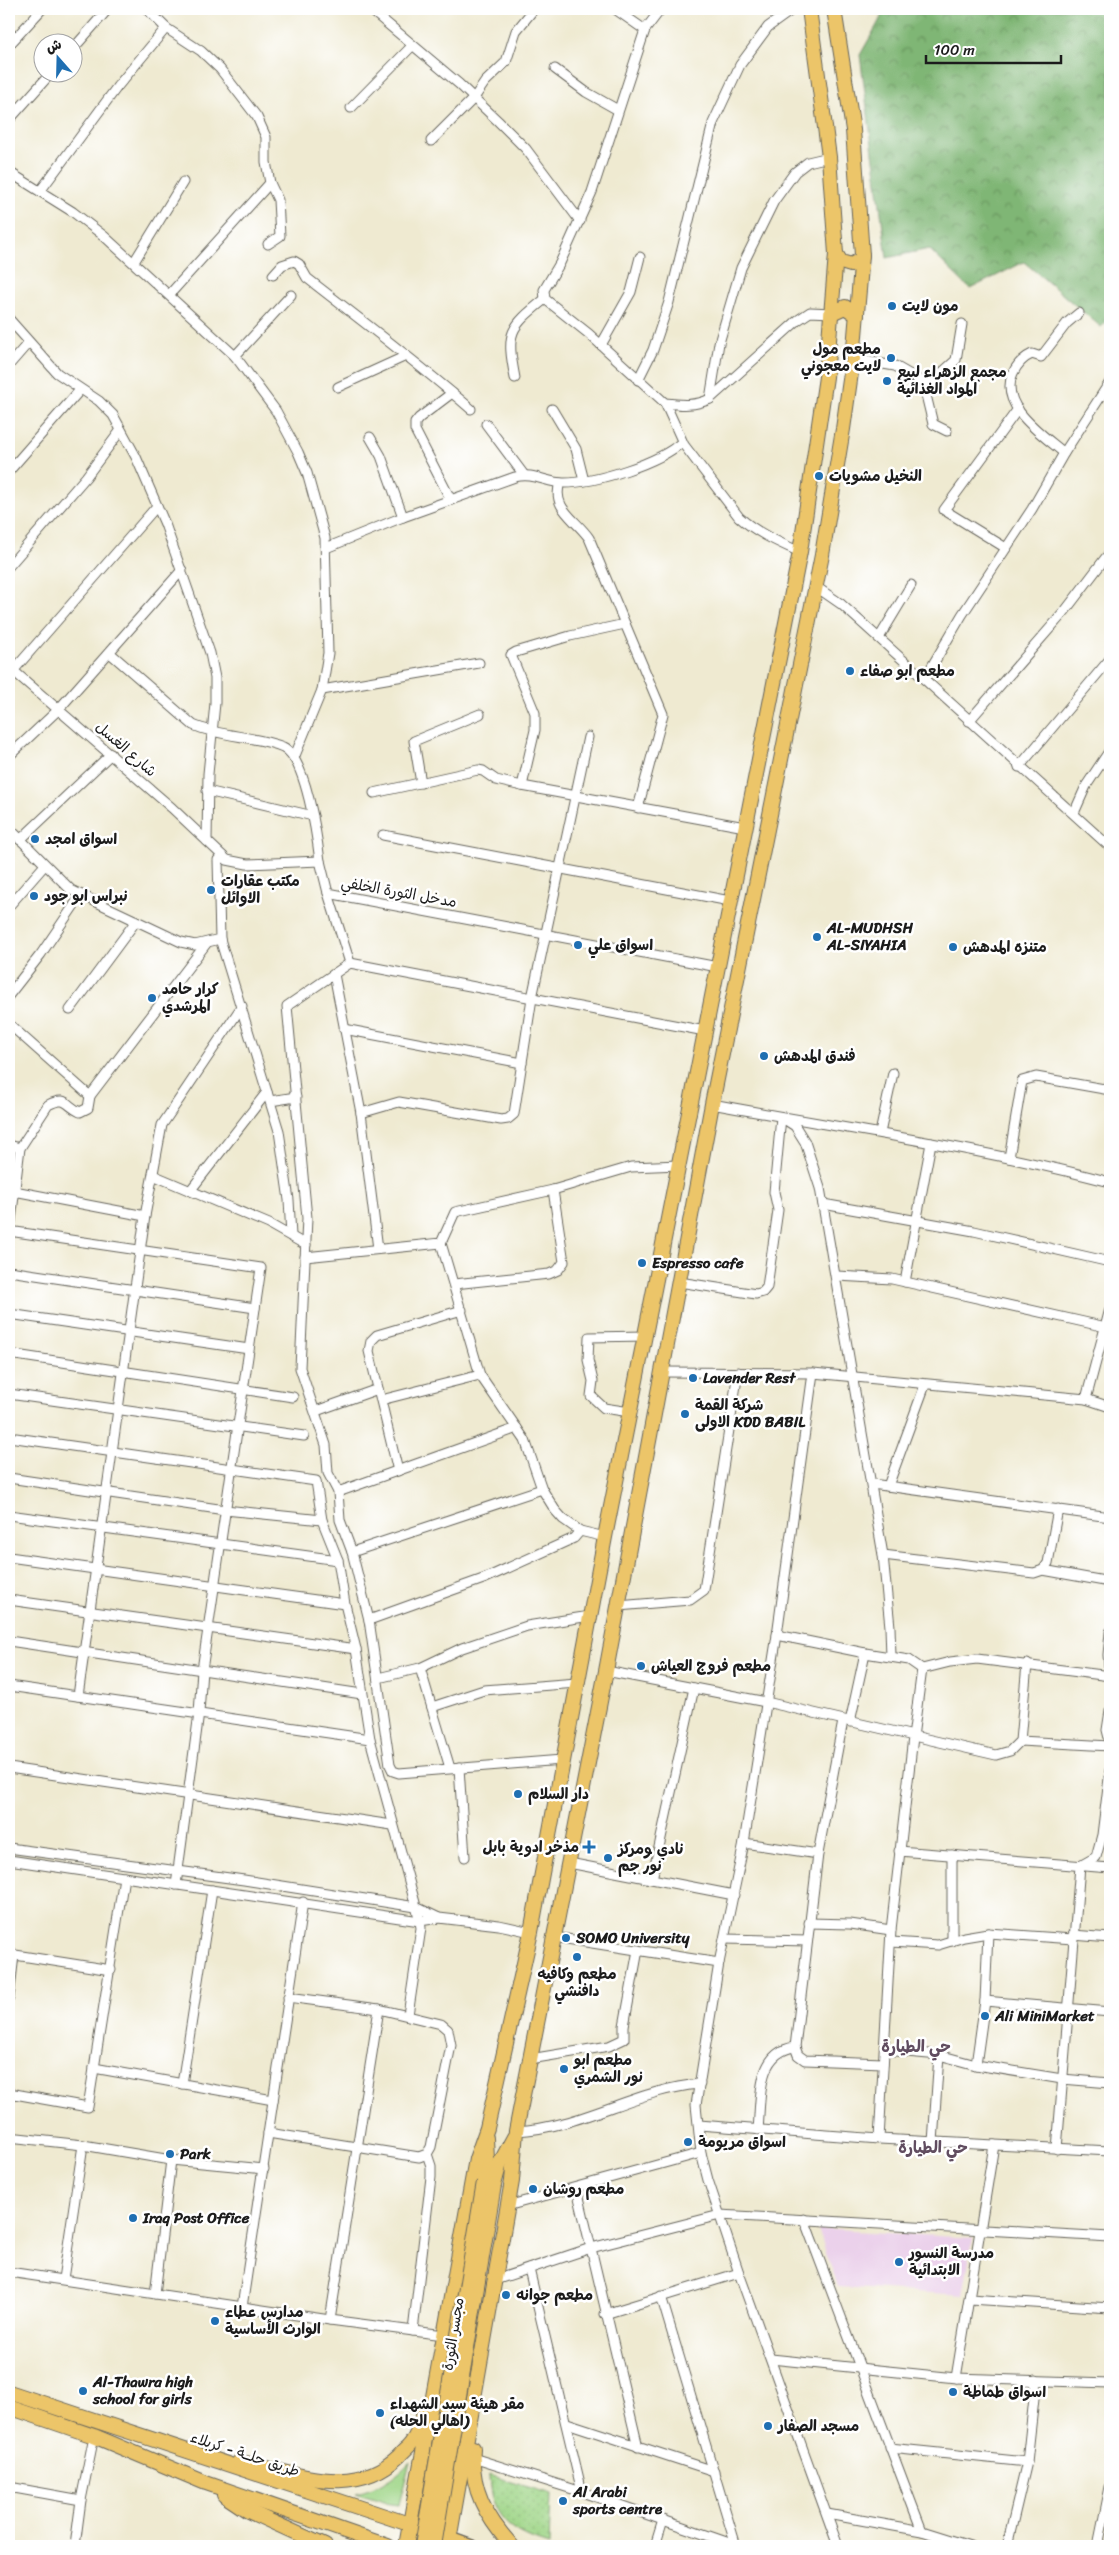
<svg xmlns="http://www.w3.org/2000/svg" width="1119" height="2555" viewBox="0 0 1119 2555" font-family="Sriracha,'Playpen Sans Arabic',sans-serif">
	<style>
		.built { fill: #ebd1eb }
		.forest { fill: url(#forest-crowns); stroke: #4e6948 }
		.park { fill: url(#park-dots); stroke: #5e7852 }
		.garden { fill: #9fd587; stroke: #5e7852 }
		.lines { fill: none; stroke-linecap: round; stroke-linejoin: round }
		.minor-casing { stroke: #66645b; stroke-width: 11 }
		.major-casing { stroke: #66645b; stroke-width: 14 }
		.highway-casing { stroke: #66645b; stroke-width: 16 }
		.minor { stroke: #fff; stroke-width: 9 }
		.major { stroke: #ecc569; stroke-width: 11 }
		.highway { stroke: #ecc569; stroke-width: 14 }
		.highway-bridge-casing { stroke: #66645b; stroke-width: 16; stroke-linecap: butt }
		.highway-bridge { stroke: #ecc569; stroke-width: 14 }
		.poi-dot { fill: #1f6fb2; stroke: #fff; stroke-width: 2 }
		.labels { text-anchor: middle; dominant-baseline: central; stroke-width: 5; stroke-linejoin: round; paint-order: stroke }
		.poi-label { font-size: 15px; font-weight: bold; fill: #1c1c1c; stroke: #fff; text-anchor: start }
		.street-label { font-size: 15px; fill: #1c1c1c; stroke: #fff }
		.neighbourhood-label { font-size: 16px; font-weight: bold; fill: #614d60; stroke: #fff }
	</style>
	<defs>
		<pattern id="forest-crowns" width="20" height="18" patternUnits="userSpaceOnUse" patternTransform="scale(1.25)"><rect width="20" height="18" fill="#7fb674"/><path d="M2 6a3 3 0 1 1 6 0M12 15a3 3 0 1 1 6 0" fill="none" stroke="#67935e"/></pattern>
		<pattern id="park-dots" width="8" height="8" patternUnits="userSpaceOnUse" patternTransform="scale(1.25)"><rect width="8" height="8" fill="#9fd587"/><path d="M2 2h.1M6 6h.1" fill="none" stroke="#88b674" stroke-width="1.8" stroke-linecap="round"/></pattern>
	</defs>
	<rect width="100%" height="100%" fill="#fff"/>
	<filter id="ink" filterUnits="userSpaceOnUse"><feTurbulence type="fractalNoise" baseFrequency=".02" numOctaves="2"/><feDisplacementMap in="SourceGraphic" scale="10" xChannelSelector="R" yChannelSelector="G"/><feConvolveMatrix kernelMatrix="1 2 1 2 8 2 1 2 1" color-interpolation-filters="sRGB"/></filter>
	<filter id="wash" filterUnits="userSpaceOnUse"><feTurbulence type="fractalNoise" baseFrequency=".0096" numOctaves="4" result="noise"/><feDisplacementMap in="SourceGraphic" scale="20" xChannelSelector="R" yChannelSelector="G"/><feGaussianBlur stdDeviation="1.12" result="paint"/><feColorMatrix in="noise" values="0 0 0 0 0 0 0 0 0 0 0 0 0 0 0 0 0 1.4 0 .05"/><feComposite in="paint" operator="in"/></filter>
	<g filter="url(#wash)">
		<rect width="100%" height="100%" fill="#efead1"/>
		<polygon class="built" points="818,2229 973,2238 963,2295 838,2287"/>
		<polygon class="forest" points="886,9 1110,9 1110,319 1101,327 1024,262 970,289 929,249 887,258 860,55"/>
		<path class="park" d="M489 2475 551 2494 549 2545C510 2534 490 2517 489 2475Z"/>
		<path class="garden" d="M410 2462 399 2504 384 2502 356 2493C377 2488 395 2479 410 2462Z"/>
	</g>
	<g filter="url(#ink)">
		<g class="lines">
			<g class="minor-casing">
				<g id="minor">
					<polyline points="147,9 166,28 201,51 220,69 257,117 266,137 266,162 270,183 278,200 280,236 268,244"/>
					<polyline points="370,9 459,84 498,121 526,149 580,221"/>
					<polyline points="615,9 645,30"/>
					<path d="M661 9 645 30 592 192 560 263 544 290 545 299 589 334 665 403C682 405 695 406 710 399L798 320 810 312 832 313"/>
					<polyline points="9,45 42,9"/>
					<polyline points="72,50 108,9"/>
					<polyline points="555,69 586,92 618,110"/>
					<polyline points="351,108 412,46"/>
					<polyline points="9,120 52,72"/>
					<polyline points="431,141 474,98 485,82 506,62 516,31 534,9"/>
					<polyline points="9,172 73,212 104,236 235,356 276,411 298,452 307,473 325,538 328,653 322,690 294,758"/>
					<polyline points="41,190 117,87 166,28"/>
					<polyline points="134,262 183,182"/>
					<path d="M273 275 282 265 294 261 299 264 307 278C362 321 418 363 471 409"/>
					<polyline points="169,295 270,183"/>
					<polyline points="9,319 57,373 99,401 113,415 136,457 165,524 210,653 215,678 215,703 208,774 207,841"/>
					<polyline points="601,345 631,292 640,257"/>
					<polyline points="235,356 291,295"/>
					<polyline points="853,359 895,366 928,385"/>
					<polyline points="9,365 29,342"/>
					<path d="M515 378C506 332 509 328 545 299"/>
					<polyline points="638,380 653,350 669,302 713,123 740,65 768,27 793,9"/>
					<polyline points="338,387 406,356"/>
					<polyline points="710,399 719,343 741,268 774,201 795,172 808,162 829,157"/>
					<path d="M665 403 684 445 739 517C757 533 778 542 800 552"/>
					<polyline points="552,409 576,449 584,481"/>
					<polyline points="486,424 524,475"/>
					<polyline points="947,431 933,424 926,395 928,385 956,360 962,324"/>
					<polyline points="370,437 381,456 403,517"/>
					<path d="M1064 453C1042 434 998 406 1013 373 1018 363 1023 358 1032 354L1041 357 1067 323 1079 313"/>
					<polyline points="9,471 80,390"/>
					<path d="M560 483C551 508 576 519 589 538L663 714 638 808"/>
					<polyline points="451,500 415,430 415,423 419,418 452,393"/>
					<path d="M326 548 403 517 515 477C534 472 546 483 564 483 596 483 659 463 682 442"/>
					<polyline points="1006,548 944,510 1018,409"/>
					<polyline points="9,566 86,477 121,430"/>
					<polyline points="815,586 841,604 1110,847"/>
					<polyline points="879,638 911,585"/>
					<path d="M110 653 193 725C221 737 257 736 283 747 306 758 317 837 320 861"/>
					<polyline points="9,667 172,808 227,860 247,864 320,861 328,893 718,967"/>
					<polyline points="13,671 157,506"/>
					<polyline points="925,678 962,615 1032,509 1064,453 1110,382"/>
					<polyline points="322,690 479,663"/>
					<polyline points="969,721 1065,611 1110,552"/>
					<polyline points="9,756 58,710 182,570"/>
					<polyline points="1019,767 1110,659"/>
					<polyline points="421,783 414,741 480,714"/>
					<polyline points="522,786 535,730 535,713 511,655 516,652 570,636 625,624"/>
					<polyline points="207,791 313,816"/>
					<polyline points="374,793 478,770 483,771 496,780 522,786 745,827"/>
					<polyline points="1074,813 1086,786 1110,750"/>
					<polyline points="9,828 71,890 181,942 195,945 220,939 218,860 222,856"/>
					<polyline points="383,835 730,901"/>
					<polyline points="20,840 111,754"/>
					<polyline points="328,893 350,963"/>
					<polyline points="9,906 44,866"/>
					<polyline points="220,939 279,1131 289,1200 291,1236"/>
					<polyline points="334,974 361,1113 378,1249"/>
					<polyline points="9,995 41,954 81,895"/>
					<polyline points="70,1010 136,921"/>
					<polyline points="9,1024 90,1096 206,944"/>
					<polyline points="344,1029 522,1063"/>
					<polyline points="270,1101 296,1097"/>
					<path d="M712 1104C845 1129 979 1147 1110 1182"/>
					<polyline points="361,1113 399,1102 501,1120 508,1119 514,1114 532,998 588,737"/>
					<polyline points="880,1133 893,1073"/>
					<polyline points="9,1145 20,1148"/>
					<polyline points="1009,1158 1022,1081 1036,1077 1110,1090"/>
					<polyline points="153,1175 269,1224 306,1245"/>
					<polyline points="9,1190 145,1216"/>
					<polyline points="190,1191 267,1092"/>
					<polyline points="823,1204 974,1231 1110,1262"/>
					<polyline points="9,1231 261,1268 202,1670 199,1713 176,1885"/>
					<path d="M9 1236 20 1148 48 1105C67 1095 66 1106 80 1112L88 1108 90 1096"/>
					<polyline points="441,1243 480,1375 525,1440 542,1489 555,1510 563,1519 580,1531"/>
					<polyline points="305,1257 441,1243 455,1212 553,1190 631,1167 679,1165"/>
					<polyline points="9,1271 255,1308"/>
					<polyline points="837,1276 892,1279 1106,1327"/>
					<polyline points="679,1282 756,1294 763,1292 767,1287 778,1210 774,1192 781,1117 795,1126 805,1142 820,1188 883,1555 890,1627 891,1656"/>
					<polyline points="905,1282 931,1143"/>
					<polyline points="454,1284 549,1274 558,1270 564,1262 553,1190"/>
					<polyline points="9,1314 249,1349"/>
					<polyline points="9,1354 293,1397"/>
					<polyline points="663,1372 813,1373 1086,1399 1110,1407"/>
					<polyline points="813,1373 777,1635 744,1843 719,1963 696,2105 701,2153 708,2180 739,2273 838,2546"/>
					<polyline points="9,1394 304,1436"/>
					<polyline points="1086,1399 1110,1309"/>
					<polyline points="381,1400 480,1375"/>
					<polyline points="316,1411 378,1389"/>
					<polyline points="630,1412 604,1408 591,1396 593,1381 588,1360 589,1337 646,1336"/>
					<polyline points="9,1437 316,1481 322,1520 338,1560 345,1604 356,1649 370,1739 420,1921 421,1928 408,2015"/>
					<polyline points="398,1471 369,1351 371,1341 377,1335 462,1310"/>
					<polyline points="9,1478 225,1510 322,1520"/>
					<polyline points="872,1484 1110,1517"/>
					<polyline points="888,1486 925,1385"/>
					<polyline points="338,1492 517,1428"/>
					<polyline points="9,1515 338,1560"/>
					<polyline points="352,1552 542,1489"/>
					<polyline points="883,1555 1034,1573 1043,1570 1048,1563 1058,1509"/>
					<polyline points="9,1557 345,1604"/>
					<polyline points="1043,1570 1110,1582"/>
					<polyline points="9,1600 356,1649"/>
					<polyline points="618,1606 690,1600 704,1590 738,1372"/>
					<polyline points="369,1620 486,1578 574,1538 580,1531 605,1537"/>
					<polyline points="1110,1632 1108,1655 1110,1679"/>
					<polyline points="777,1635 865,1653"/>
					<polyline points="9,1641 362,1694"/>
					<polyline points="420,1668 450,1768"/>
					<polyline points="922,1669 950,1662 977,1659 1110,1676"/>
					<polyline points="606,1671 766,1702 996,1755 1010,1751 1020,1741 1027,1664"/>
					<polyline points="378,1678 420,1668 462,1648 527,1626 590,1616"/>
					<polyline points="9,1686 370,1739"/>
					<polyline points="78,1696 145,1216 162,1125 242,1006"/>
					<polyline points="432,1707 484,1690 577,1683"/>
					<polyline points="1110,1711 1107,1730 1110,1742"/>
					<polyline points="843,1721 818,1854 795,2047 798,2055 805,2060 883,2063"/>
					<polyline points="850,1722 865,1653 909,1660 922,1669 913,1737 891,1930 879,2139"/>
					<polyline points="1020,1741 1110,1746"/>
					<polyline points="562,1760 399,1773 393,1771 390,1765 369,1620 352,1552 340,1520 338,1492 328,1473 326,1445 300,1368 307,1218 287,1006 350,963 705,1031"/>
					<polyline points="9,1768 392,1825"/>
					<polyline points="459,1768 465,1857"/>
					<polyline points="744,1843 818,1854"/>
					<polyline points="9,1848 244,1880 416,1907 439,1918 499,1925 531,1932"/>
					<polyline points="899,1851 1110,1868"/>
					<polyline points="952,1855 952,1941"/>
					<polyline points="9,1860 420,1921 439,1918"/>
					<polyline points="569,1863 734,1895"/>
					<polyline points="652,1879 694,1688"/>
					<polyline points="809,1923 850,1924 891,1930"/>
					<polyline points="988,1933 985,2001 976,2065 1062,2079 1110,2083"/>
					<polyline points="1073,1935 1110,1938"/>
					<polyline points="554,1937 719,1963"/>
					<polyline points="725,1939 807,1941"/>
					<polyline points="891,1942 938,1945 964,1937 988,1933 1073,1939"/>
					<polyline points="9,1954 111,1970"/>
					<polyline points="9,1998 14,1955"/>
					<polyline points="985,2001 1110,2012"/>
					<polyline points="885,2050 939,2055 976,2065"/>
					<polyline points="530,2059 609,2046 624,2039 624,2026 638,1950"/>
					<polyline points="94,2068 273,2100"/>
					<polyline points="182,2084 212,1890"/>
					<polyline points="9,2093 88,2107 124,1877"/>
					<polyline points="699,2125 879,2139 1110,2151"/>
					<path d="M758 2130C761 2100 756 2052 795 2047"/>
					<path d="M516 2131C582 2128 636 2089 700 2084"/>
					<polyline points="268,2133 419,2157 427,2154 431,2147 451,2045 448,2030 441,2024 379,2009 288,1997"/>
					<polyline points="9,2137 83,2145 171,2160 264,2169"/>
					<polyline points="933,2142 939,2055"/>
					<polyline points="1057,2149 1080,1866 1096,1857 1102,1835 1110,1770"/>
					<polyline points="577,2189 638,2447"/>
					<polyline points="507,2206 701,2153"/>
					<polyline points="804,2219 922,2531"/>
					<polyline points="529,2269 582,2492"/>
					<polyline points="9,2272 330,2320 444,2335"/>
					<polyline points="63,2279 83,2145"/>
					<polyline points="495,2280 591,2248 720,2215 1110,2237"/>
					<polyline points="155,2294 171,2160"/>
					<polyline points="661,2296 736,2546"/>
					<polyline points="970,2299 1110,2308"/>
					<polyline points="242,2307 303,1902"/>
					<polyline points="605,2314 739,2273"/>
					<polyline points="330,2320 379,2009"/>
					<polyline points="413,2331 431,2177 431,2166 427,2154"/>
					<polyline points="771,2359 956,2378 1110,2383"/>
					<polyline points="956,2378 994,2145"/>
					<polyline points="567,2423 714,2471"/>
					<polyline points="890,2448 1027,2462"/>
					<polyline points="473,2458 582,2492 738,2546"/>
					<polyline points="9,2487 81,2500"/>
					<polyline points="827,2514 922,2531 970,2546"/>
					<polyline points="75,2546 81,2500 94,2436"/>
					<polyline points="655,2546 663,2520"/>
					<polyline points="1007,2546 1027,2462 1036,2380"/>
					<polyline points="1098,2546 1110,2487"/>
				</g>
			</g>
			<g class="major-casing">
				<polyline id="major" points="450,2538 472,2546"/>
			</g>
			<g class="highway-casing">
				<g id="highway">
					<polyline points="836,254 841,262 851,265 860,260 862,255"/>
					<polyline points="832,313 845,307 857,315"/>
					<polyline points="484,2182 487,2160 486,2138"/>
					<polyline points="494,2185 500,2163 514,2137"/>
					<polyline points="9,2392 418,2527"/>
					<polyline points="9,2407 94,2436 206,2483 388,2546"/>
					<path d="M473 2448C470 2489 486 2517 512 2546"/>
					<path d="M239 2462C293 2471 352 2501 399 2456 403 2451 409 2447 412 2442 419 2433 422 2417 426 2407"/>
					<polyline points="224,2495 248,2511 325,2546"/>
					<polyline points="406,2546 476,2159 487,2128 531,1932 605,1537 800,552 826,377 836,254 829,157 809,9"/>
					<polyline points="448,2546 512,2181 516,2131 606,1671 712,1104 822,555 843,429 853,359 862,255 853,130 834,9"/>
				</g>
			</g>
			<use href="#minor" class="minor"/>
			<use href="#major" class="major"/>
			<use href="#highway" class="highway"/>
			<g class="highway-bridge-casing">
				<g id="highway-bridge">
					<polyline points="422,2546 484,2182"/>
					<polyline points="434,2546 494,2185"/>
				</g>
			</g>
			<use href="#highway-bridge" class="highway-bridge"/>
		</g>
	</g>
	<g class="poi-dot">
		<circle cx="892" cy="306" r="5"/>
		<circle cx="891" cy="358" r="5"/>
		<circle cx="887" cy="381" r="5"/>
		<circle cx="819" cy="476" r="5"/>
		<circle cx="850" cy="671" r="5"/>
		<circle cx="35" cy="839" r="5"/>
		<circle cx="211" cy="890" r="5"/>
		<circle cx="34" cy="896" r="5"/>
		<circle cx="817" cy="937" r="5"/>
		<circle cx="578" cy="945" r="5"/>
		<circle cx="953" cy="947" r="5"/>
		<circle cx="152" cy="998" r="5"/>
		<circle cx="764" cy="1056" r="5"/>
		<circle cx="642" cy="1263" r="5"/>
		<circle cx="693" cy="1378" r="5"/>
		<circle cx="685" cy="1414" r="5"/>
		<circle cx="641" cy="1666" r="5"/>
		<circle cx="518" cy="1794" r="5"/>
		<path d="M586.5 1839.5h5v5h5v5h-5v5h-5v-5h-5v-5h5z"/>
		<circle cx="608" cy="1858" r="5"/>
		<circle cx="566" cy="1938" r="5"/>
		<circle cx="577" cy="1957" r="5"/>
		<circle cx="985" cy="2016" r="5"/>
		<circle cx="564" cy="2069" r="5"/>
		<circle cx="688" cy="2142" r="5"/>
		<circle cx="170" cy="2154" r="5"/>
		<circle cx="533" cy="2189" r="5"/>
		<circle cx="133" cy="2218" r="5"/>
		<circle cx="899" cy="2262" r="5"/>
		<circle cx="506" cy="2295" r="5"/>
		<circle cx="215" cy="2321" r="5"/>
		<circle cx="83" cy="2391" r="5"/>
		<circle cx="953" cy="2392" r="5"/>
		<circle cx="380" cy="2413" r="5"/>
		<circle cx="768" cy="2426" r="5"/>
		<circle cx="563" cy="2501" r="5"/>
	</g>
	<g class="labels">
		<g class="poi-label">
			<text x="902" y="306">مون لايت</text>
			<text x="881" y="349" text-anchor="end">مطعم مول<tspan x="881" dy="17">لايت معجوني</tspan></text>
			<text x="897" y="372">مجمع الزهراء لبيع<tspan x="897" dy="17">المواد الغذائية</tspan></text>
			<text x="829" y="476">النخيل مشويات</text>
			<text x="860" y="671">مطعم ابو صفاء</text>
			<text x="45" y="839">اسواق امجد</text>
			<text x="221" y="881">مكتب عقارات<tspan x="221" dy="17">الاوائل</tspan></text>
			<text x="44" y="896">نبراس ابو جود</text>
			<text x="827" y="928">AL-MUDHSH<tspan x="827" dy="17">AL-SIYAHIA</tspan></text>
			<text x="588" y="945">اسواق علي</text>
			<text x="963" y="947">متنزه المدهش</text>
			<text x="162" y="989">كرار حامد<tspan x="162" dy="17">المرشدي</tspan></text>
			<text x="774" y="1056">فندق المدهش</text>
			<text x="652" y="1263">Espresso cafe</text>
			<text x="703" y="1378">Lavender Rest</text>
			<text x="695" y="1405">شركة القمة<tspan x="695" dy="17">الاولى KDD BABIL</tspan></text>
			<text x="651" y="1666">مطعم فروج العياش</text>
			<text x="528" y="1794">دار السلام</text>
			<text x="579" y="1847" text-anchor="end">مذخر ادوية بابل</text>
			<text x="618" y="1849">نادي ومركز<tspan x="618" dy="17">نور جم</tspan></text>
			<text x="576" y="1938">SOMO University</text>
			<text x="577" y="1974" text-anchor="middle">مطعم وكافيه<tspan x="577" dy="17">دافنشي</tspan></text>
			<text x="995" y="2016">Ali MiniMarket</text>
			<text x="574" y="2060">مطعم ابو<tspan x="574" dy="17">نور الشمري</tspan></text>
			<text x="698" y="2142">اسواق مريومة</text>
			<text x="180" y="2154">Park</text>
			<text x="543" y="2189">مطعم روشان</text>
			<text x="143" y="2218">Iraq Post Office</text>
			<text x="909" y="2253">مدرسة النسور<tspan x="909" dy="17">الابتدائية</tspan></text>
			<text x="516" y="2295">مطعم جوانه</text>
			<text x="225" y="2312">مدارس عطاء<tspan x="225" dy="17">الوارث الأساسية</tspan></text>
			<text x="93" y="2382">Al-Thawra high<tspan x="93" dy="17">school for girls</tspan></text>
			<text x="963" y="2392">اسواق طماطة</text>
			<text x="390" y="2404">مقر هيئة سيد الشهداء<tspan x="390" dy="17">(اهالي الحله)</tspan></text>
			<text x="778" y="2426">مسجد الصفار</text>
			<text x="573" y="2492">Al Arabi<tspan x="573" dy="17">sports centre</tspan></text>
		</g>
		<g class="street-label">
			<text transform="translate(126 749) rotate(41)">شارع الغسل</text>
			<text transform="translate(399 892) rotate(10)">مدخل الثورة الخلفي</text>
			<text transform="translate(453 2334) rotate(-81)">مجسر الثورة</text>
			<text transform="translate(245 2454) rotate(18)">طريق حلــة - كربلاء</text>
		</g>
		<g class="neighbourhood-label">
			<text x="916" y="2046">حي الطيارة</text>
			<text x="933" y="2147">حي الطيارة</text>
		</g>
	</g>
	<rect width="1119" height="2555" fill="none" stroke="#fff" stroke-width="30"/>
	<g transform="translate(58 58) rotate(340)"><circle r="24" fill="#ffffff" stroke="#a4a4a4"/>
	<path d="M0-4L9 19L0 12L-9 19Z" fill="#1f6fb2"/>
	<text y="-8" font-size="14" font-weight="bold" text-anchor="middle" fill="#1c1c1c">ش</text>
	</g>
	<path d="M926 55v8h135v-8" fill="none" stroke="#1c1c1c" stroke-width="2.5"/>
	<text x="934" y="55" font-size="15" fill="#1c1c1c" stroke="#ffffff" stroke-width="4" paint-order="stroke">100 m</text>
</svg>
